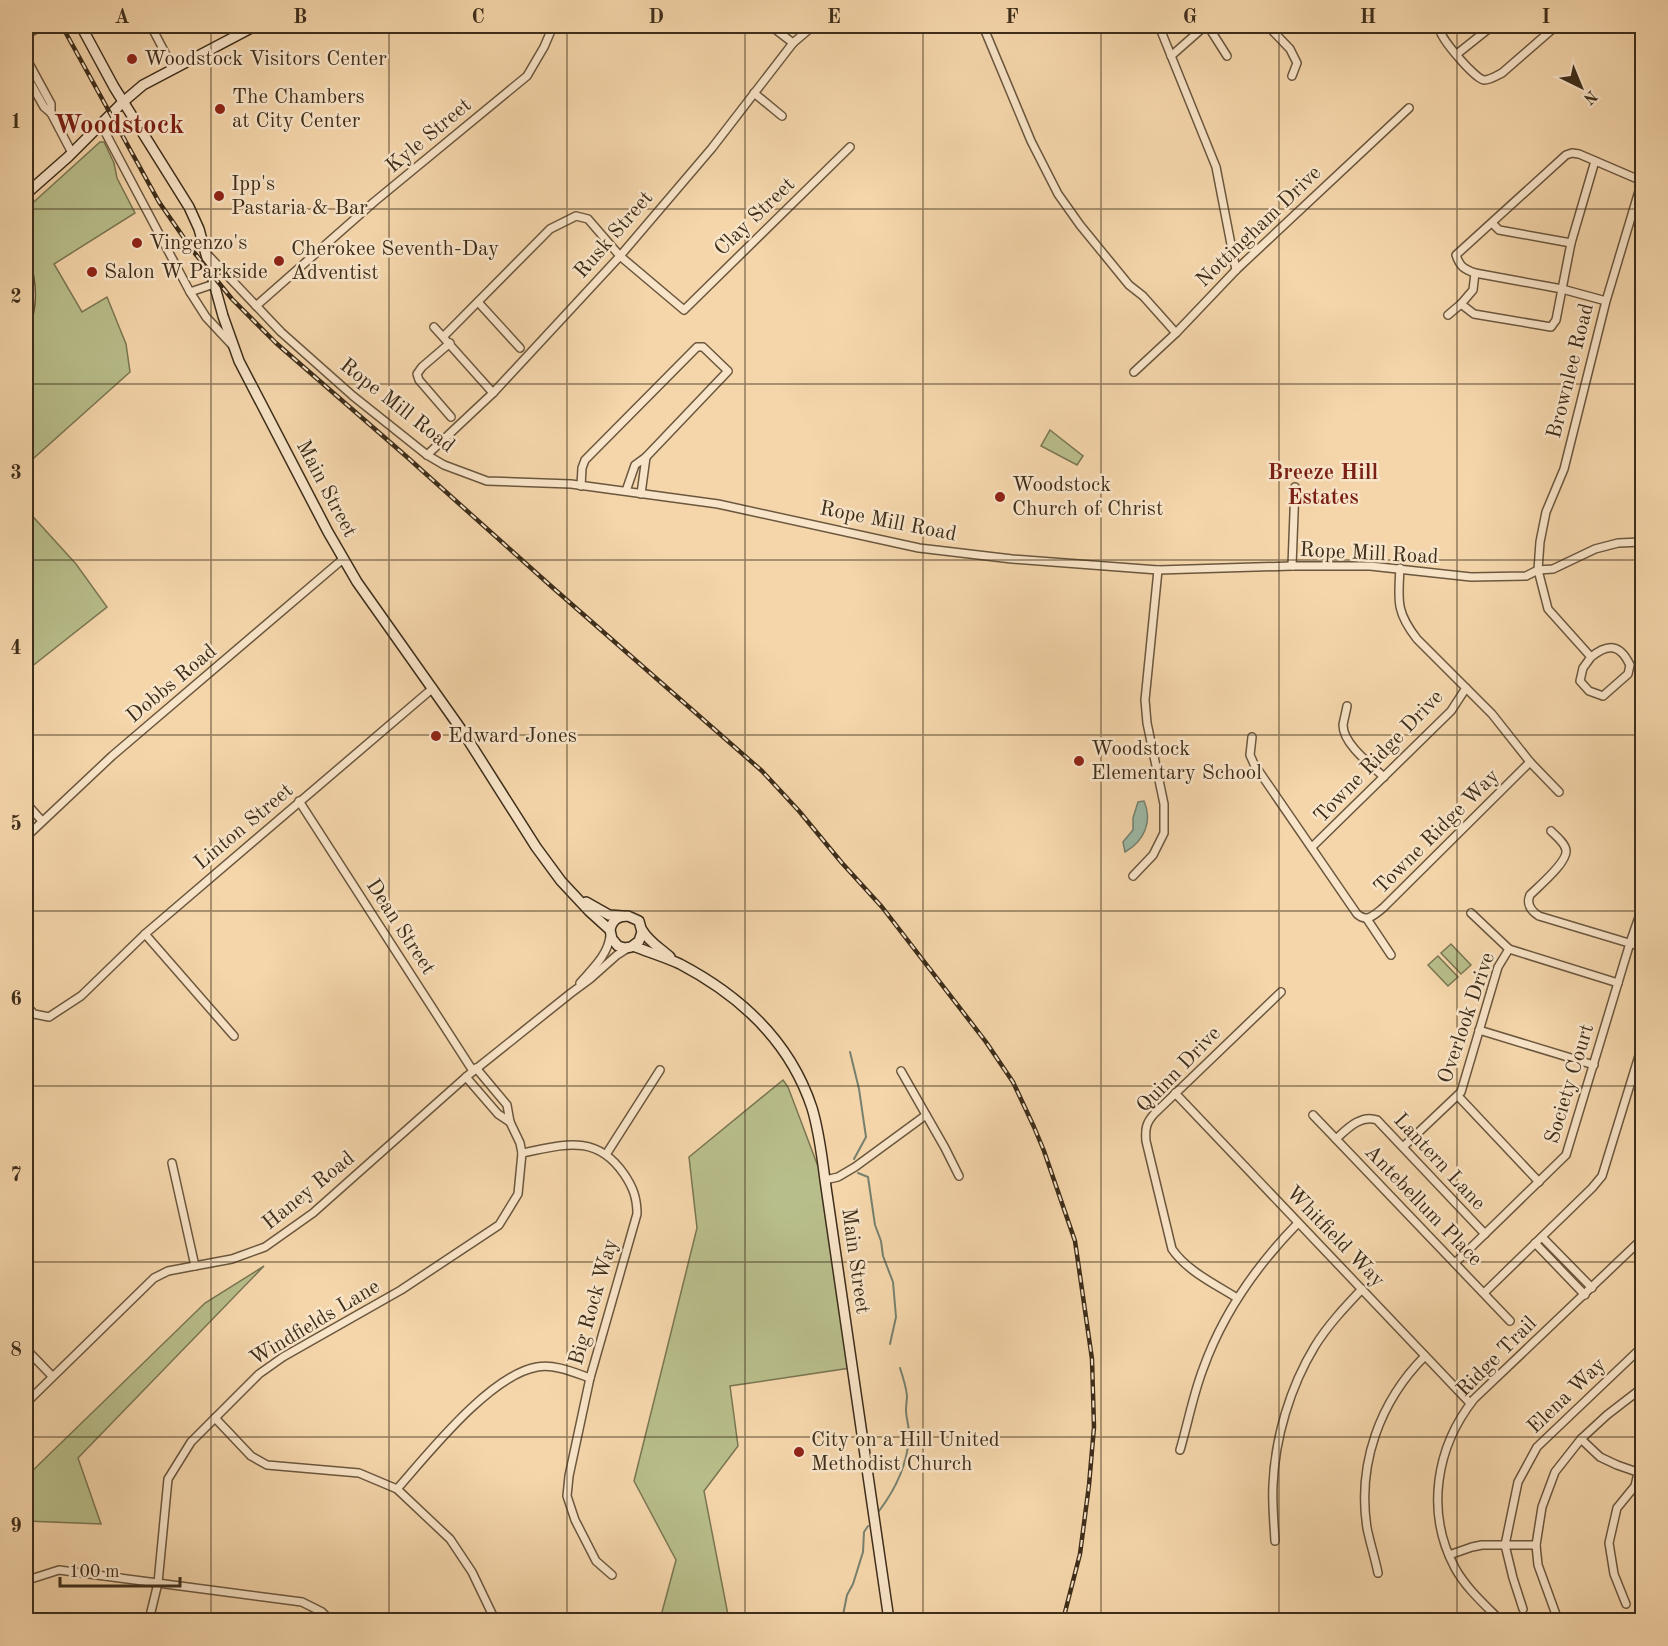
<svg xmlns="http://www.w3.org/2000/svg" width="1668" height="1646" viewBox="0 0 1668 1646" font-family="'Old Standard TT',serif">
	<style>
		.green { fill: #b8be8b; stroke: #7a7652; stroke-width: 1.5 }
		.water { fill: #9cb9a7; stroke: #76816f; stroke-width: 1.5 }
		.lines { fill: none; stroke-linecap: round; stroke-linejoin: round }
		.stream { stroke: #76816f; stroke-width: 2 }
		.pedestrian-casing { stroke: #6b573e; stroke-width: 8 }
		.minor-casing { stroke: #6b573e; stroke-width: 10 }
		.secondary-casing { stroke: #3d2d1a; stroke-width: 12 }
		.pedestrian { stroke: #f8e4c8; stroke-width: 5 }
		.minor { stroke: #f8e4c8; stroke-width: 7 }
		.secondary { stroke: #f8e4c8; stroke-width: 9 }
		.rail-casing { stroke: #3d2d1a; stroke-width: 4.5 }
		.rail { stroke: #f8e4c8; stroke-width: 2; stroke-dasharray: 7; stroke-linecap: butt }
		.grid { fill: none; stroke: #3d2d1a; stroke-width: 1.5; stroke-opacity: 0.55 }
		.poi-dot { fill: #8f2418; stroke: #f8e4c8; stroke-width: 2 }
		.labels { text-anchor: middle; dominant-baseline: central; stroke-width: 5; stroke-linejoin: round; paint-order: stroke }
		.poi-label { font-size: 21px; fill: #3d2d1a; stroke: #f8e4c8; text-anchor: start }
		.street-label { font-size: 21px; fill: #3d2d1a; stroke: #f8e4c8 }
		.neighbourhood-label { font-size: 22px; font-weight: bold; fill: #7a1f14; stroke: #f8e4c8 }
		.district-label { font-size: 27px; font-weight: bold; fill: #7a1f14; stroke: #f8e4c8 }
		.neatline { fill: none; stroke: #3d2d1a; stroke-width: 2 }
		.grid-label { font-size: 20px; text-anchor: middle; font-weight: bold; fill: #3d2d1a }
	</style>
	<rect width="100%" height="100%" fill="#f5d6ab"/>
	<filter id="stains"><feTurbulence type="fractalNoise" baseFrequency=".00333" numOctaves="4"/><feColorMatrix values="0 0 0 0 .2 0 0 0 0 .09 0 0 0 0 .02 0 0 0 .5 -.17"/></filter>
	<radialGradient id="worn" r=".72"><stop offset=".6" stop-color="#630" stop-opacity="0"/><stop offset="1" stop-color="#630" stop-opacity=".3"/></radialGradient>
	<g class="green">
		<polygon points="100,142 104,142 114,163 117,178 135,213 54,264 82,312 107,297 126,344 130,372 26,465 26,209"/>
		<polygon points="1050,430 1083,456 1077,465 1041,446"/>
		<polygon points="26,509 76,564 107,607 26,671"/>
		<polygon points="1451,944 1471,965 1461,974 1441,953"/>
		<polygon points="1438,956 1458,977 1448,986 1428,965"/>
		<polygon points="783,1080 788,1087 822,1177 850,1368 730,1386 738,1446 704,1491 729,1620 653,1620 662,1612 676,1560 634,1481 697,1228 689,1157"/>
		<polygon points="264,1266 78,1458 101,1524 26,1521 26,1477 205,1303"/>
	</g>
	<path class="water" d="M1144 801C1153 822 1144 841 1125 852L1123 842 1133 830V818L1138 802Z"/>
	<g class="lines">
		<g class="stream">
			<polyline points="850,1052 859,1089 866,1137 854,1159"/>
			<polyline points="858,1173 868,1177 875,1225 881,1241 883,1256 893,1282 896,1317 890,1344"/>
			<path d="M879 1511C895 1490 907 1464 909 1438 910 1428 906 1419 906 1410 906 1405 907 1400 907 1396 906 1386 903 1377 900 1368"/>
			<polyline points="842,1620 847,1595 853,1584 863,1552 864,1532 868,1526"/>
		</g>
		<g class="pedestrian-casing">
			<path id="pedestrian" d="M26 258C33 280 35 305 26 327"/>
		</g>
		<g class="minor-casing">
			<g id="minor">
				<polyline points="151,26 173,68"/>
				<polyline points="771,26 793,43"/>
				<polyline points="983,26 1031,141 1058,194 1080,225 1129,285 1143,296 1176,333"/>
				<polyline points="1159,26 1216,167 1236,270"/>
				<polyline points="1208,26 1227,56"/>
				<polyline points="1268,26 1290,49 1297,63 1292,76"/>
				<path d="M1440 26C1440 27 1439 29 1440 30 1441 39 1475 79 1484 80 1490 80 1496 76 1502 73L1556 26"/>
				<polyline points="26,35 36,29 36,26"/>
				<polyline points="1457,54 1492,26"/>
				<polyline points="1171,56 1205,26"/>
				<polyline points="26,58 51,104 51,113"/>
				<polyline points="26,75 44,107 51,113 72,153"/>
				<polyline points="754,93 782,116"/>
				<polyline points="99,127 105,132 190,292 206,317 233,346"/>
				<polyline points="1492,223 1499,230 1571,243"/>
				<polyline points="207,254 281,332 353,396 427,455 444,465 487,481 571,484 718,504 919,548 1012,559 1158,570 1292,566 1370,566 1471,577 1526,576 1538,570 1553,569 1595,549 1618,543 1642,542"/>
				<polyline points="190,292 214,284"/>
				<polyline points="478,302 520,348"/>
				<polyline points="1461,304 1473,290 1475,273"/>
				<polyline points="256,306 374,202 527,76 544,47 553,26"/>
				<polyline points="1448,315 1461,304 1474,314 1551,327 1556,320 1571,243 1595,161"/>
				<polyline points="434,327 493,393"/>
				<polyline points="444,336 550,229 576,216 588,219 620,256 684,310 850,147"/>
				<polyline points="450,343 422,367 417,374 419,380 451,417"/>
				<polyline points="1134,372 1176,333 1236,270 1409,108"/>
				<polyline points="427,455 493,393 620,256 712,148 793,43 813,26"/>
				<polyline points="581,486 582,468 585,460 697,347 703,347 728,371 646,457"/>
				<polyline points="626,491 635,465 646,457 641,494"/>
				<polyline points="1292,566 1295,487"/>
				<path d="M1591 657C1608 643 1620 644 1630 665L1628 674 1603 696 1589 691 1580 681 1583 668 1591 657 1548 609 1538 570 1540 542 1546 512 1564 469 1606 301 1642 181 1579 154 1572 153 1566 155 1456 255C1460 267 1464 269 1475 273L1562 289 1606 301"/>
				<path d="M1347 706C1346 712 1344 719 1343 725 1343 744 1371 765 1384 777"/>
				<path d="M1252 737 1250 755 1254 764 1357 914C1367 923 1374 915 1383 908L1530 762 1492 714 1417 639C1396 612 1398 601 1400 568"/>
				<polyline points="1530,762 1559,792"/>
				<polyline points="299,801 473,1071"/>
				<polyline points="26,803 42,821"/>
				<path d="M1551 831C1556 836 1565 843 1566 850 1568 862 1539 886 1530 895 1526 904 1531 911 1539 916L1642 947"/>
				<polyline points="26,837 112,756 343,559"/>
				<polyline points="1312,847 1451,711 1466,688"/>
				<polyline points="1133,876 1153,855 1164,833 1164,804 1147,723 1145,700 1158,570"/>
				<polyline points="1471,913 1509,949 1618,983"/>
				<polyline points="1367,919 1391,955"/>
				<polyline points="145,934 234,1036"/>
				<path d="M580 983C592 969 608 955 610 936"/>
				<polyline points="26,1005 34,1014 49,1017 81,996 145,934 433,688"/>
				<polyline points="1479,1030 1594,1065"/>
				<polyline points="901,1071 945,1148 959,1176"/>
				<polyline points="466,1077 498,1114 510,1122 507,1105 476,1068"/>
				<polyline points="1175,1093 1470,1403"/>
				<polyline points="1458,1096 1539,1182"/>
				<polyline points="1313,1115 1510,1321"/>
				<path d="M1336 1139C1347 1129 1361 1114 1377 1120L1485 1234"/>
				<polyline points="1403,1147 1461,1092 1498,967 1509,949"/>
				<path d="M522 1153C563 1145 596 1133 624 1174 633 1187 637 1198 637 1214L590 1378 569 1476 567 1496 575 1520 596 1561 612 1575"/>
				<polyline points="607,1153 660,1070"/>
				<polyline points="172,1163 195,1266"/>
				<polyline points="825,1180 838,1177 855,1167 926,1115"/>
				<polyline points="1542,1237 1592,1288"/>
				<polyline points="1535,1243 1585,1295"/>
				<polyline points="1455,1263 1566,1155 1630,943 1639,917 1642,911"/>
				<polyline points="1484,1293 1592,1188 1602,1176 1642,1046"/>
				<path d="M1237 1298C1215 1284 1187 1271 1172 1249L1146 1141C1145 1129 1146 1123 1154 1114L1281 992"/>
				<polyline points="26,1349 52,1376"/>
				<polyline points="26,1403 154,1278 168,1271 232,1259 265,1247 313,1213 466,1077 571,993 590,979 617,955 628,948"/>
				<polyline points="215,1418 251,1456 267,1465 359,1473 397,1489 450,1539 472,1572 495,1620"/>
				<polyline points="1581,1439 1600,1457 1617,1465 1640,1473"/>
				<path d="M1180 1450C1188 1423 1193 1395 1203 1369 1223 1313 1257 1265 1298 1223"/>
				<path d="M397 1489C428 1454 490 1375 537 1367 555 1364 573 1372 590 1378"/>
				<path d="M1275 1541C1274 1522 1272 1504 1273 1485 1275 1438 1290 1387 1315 1346 1328 1325 1345 1307 1362 1289"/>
				<polyline points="1449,1555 1472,1547 1482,1545 1536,1545"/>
				<path d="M1378 1573C1375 1558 1370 1543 1367 1528 1357 1464 1380 1401 1425 1356"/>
				<polyline points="34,1578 59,1570 302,1602 322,1612 330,1620"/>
				<polyline points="1626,1604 1614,1574 1609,1543 1617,1508 1635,1486 1642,1455"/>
				<polyline points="1523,1609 1513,1578 1505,1545 1518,1482 1537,1447 1642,1347"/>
				<polyline points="149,1620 158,1583 168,1479 191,1442 259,1374 283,1357 401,1290 499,1225 518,1194 522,1153 520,1143 510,1122"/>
				<path d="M1500 1620C1484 1604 1466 1588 1455 1568 1425 1512 1436 1447 1474 1399L1642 1239"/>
				<polyline points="1558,1620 1538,1565 1536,1545 1542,1507 1555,1472 1581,1439 1607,1415 1642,1388"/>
			</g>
		</g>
		<g class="secondary-casing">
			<g id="secondary">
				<path d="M81 26 114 87 189 207 199 229 223 316 239 361 328 532 357 582 463 732 536 847 561 881 589 911 610 930 612 939 618 946 625 948 631 947 639 941 642 932 639 921 628 916C618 916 612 920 610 930"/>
				<polyline points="26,194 68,157 123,102 143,85 255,26"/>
				<polyline points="586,902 609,915 623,916"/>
				<path d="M642 930C649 942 660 948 670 957"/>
				<path d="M633 946C648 952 665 957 680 964 741 996 790 1041 812 1108 819 1131 822 1156 825 1180L889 1620"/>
			</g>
		</g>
		<use href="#pedestrian" class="pedestrian"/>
		<use href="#minor" class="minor"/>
		<use href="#secondary" class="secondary"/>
		<g class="rail-casing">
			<polyline id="rail" points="62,26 159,202 193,251 232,299 276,343 407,457 552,587 762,771 799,811 842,863 882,907 986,1042 1013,1082 1034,1127 1044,1151 1075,1241 1092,1359 1094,1427 1089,1485 1080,1554 1063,1620"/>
		</g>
		<use href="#rail" class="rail"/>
	</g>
	<path class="grid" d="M211 26V1620M389 26V1620M567 26V1620M745 26V1620M923 26V1620M1101 26V1620M1279 26V1620M1457 26V1620M26 209H1642M26 384H1642M26 560H1642M26 735H1642M26 911H1642M26 1086H1642M26 1262H1642M26 1437H1642"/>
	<g class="poi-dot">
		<circle cx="132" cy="59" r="6"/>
		<circle cx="220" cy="109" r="6"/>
		<circle cx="219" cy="196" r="6"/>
		<circle cx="137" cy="243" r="6"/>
		<circle cx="279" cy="261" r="6"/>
		<circle cx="92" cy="272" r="6"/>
		<circle cx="1000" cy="497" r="6"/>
		<circle cx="436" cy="736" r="6"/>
		<circle cx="1079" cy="761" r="6"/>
		<circle cx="799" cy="1452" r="6"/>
	</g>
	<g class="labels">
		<g class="poi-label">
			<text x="144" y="59">Woodstock Visitors Center</text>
			<text x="232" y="97">The Chambers<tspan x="232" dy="24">at City Center</tspan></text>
			<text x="231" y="184">Ipp's<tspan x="231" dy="24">Pastaria &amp; Bar</tspan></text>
			<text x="149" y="243">Vingenzo's</text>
			<text x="291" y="249">Cherokee Seventh-Day<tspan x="291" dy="24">Adventist</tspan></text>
			<text x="104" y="272">Salon W Parkside</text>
			<text x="1012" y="485">Woodstock<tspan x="1012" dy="24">Church of Christ</tspan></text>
			<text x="448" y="736">Edward Jones</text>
			<text x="1091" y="749">Woodstock<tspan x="1091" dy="24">Elementary School</tspan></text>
			<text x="811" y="1440">City on a Hill United<tspan x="811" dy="24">Methodist Church</tspan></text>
		</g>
		<g class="street-label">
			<text transform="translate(429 136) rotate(-40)">Kyle Street</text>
			<text transform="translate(755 217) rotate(-44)">Clay Street</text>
			<text transform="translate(1259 227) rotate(-44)">Nottingham Drive</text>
			<text transform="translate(614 235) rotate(-49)">Rusk Street</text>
			<text transform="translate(1571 371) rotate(-76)">Brownlee Road</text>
			<text transform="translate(397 406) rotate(38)">Rope Mill Road</text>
			<text transform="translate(326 489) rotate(62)">Main Street</text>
			<text transform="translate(888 522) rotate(11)">Rope Mill Road</text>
			<text transform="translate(1369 554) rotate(3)">Rope Mill Road</text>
			<text transform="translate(172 684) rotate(-40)">Dobbs Road</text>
			<text transform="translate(1379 757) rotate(-46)">Towne Ridge Drive</text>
			<text transform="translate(244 827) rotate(-40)">Linton Street</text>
			<text transform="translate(1437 832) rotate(-45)">Towne Ridge Way</text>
			<text transform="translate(400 927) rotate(57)">Dean Street</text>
			<text transform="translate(1467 1018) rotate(-71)">Overlook Drive</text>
			<text transform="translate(1179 1070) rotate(-46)">Quinn Drive</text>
			<text transform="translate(1570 1084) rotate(-73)">Society Court</text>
			<text transform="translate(1439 1162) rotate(47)">Lantern Lane</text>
			<text transform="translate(309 1191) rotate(-39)">Haney Road</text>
			<text transform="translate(1423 1206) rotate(46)">Antebellum Place</text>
			<text transform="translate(1335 1237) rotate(46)">Whitfield Way</text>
			<text transform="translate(855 1261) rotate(82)">Main Street</text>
			<text transform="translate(594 1302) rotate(-74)">Big Rock Way</text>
			<text transform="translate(315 1323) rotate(-31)">Windfields Lane</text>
			<text transform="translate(1497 1357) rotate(-45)">Ridge Trail</text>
			<text transform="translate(1567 1396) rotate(-44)">Elena Way</text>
		</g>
		<g class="neighbourhood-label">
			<text x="1323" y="473">Breeze Hill<tspan x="1323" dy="25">Estates</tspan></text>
		</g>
		<g class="district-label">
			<text x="119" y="125">Woodstock</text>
		</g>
	</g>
	<rect width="1668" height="1646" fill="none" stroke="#f5d6ab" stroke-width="66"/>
	<g transform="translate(1581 87) rotate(137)" stroke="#f8e4c8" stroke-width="4.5" paint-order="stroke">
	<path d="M0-4.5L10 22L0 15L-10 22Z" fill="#3d2d1a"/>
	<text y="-9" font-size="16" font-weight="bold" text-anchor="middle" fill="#3d2d1a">N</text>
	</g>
	<path d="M60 1577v9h120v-9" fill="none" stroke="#3d2d1a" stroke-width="3"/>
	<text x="69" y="1577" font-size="18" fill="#3d2d1a" stroke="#f8e4c8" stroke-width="4.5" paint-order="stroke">100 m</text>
	<rect x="33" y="33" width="1602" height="1580" class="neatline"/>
	<g class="grid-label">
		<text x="122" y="23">A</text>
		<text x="300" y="23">B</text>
		<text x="478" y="23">C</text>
		<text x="656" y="23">D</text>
		<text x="834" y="23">E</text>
		<text x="1012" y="23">F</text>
		<text x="1190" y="23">G</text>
		<text x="1368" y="23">H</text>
		<text x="1546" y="23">I</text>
		<text x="16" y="128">1</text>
		<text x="16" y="303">2</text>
		<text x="16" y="479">3</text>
		<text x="16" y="654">4</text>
		<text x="16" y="830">5</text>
		<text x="16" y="1005">6</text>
		<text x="16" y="1181">7</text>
		<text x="16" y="1356">8</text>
		<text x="16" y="1532">9</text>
	</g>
	<rect width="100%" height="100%" filter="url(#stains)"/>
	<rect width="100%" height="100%" fill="url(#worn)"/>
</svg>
